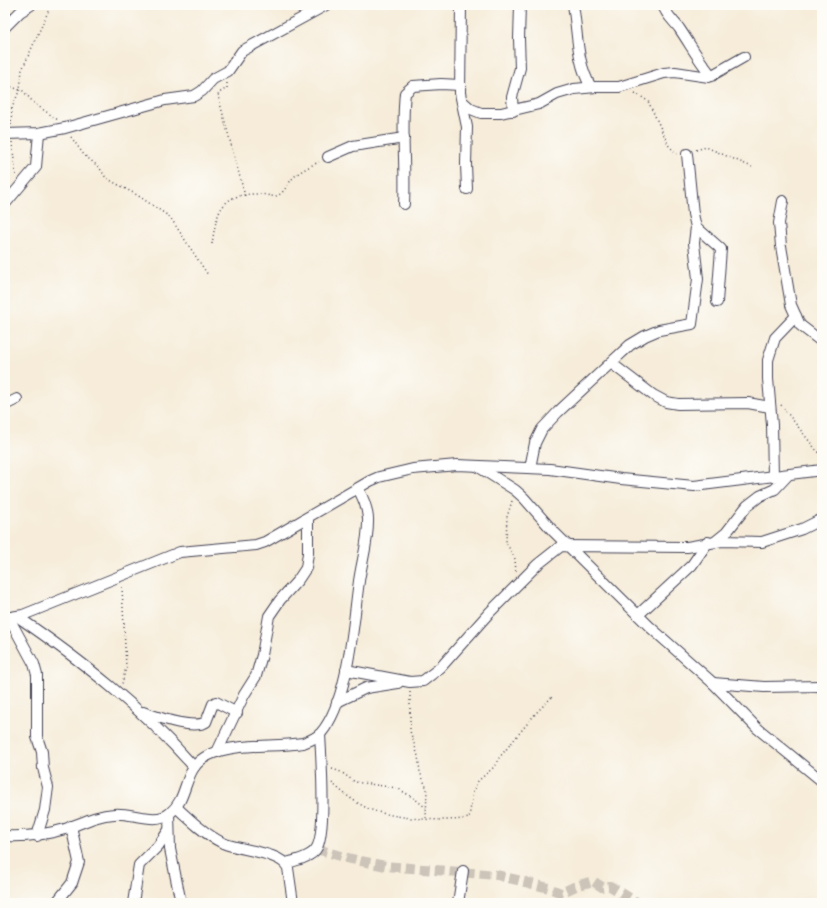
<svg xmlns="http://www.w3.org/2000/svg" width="827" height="908" viewBox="0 0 827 908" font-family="'Gentium Book Plus',serif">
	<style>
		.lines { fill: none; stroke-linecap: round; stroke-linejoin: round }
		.street-tunnel { stroke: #ccc4b9; stroke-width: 10; stroke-dasharray: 10 5; stroke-linecap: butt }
		.street-casing { stroke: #424053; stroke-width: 12 }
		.path { stroke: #424053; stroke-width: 1.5; stroke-dasharray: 1 3; stroke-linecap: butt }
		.street { stroke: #fff; stroke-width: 10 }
	</style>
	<rect width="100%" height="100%" fill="#fdfcf7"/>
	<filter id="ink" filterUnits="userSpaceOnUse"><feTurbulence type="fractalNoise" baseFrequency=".025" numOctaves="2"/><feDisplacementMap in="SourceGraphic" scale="8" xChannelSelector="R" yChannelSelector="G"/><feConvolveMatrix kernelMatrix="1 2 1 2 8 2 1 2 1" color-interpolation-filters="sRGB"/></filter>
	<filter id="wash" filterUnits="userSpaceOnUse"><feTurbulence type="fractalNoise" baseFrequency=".012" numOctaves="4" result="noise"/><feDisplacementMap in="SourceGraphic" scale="16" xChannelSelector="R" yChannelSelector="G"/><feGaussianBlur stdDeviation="0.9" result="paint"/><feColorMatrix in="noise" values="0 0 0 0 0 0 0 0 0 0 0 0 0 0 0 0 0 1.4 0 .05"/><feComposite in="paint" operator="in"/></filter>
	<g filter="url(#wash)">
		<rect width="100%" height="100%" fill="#f6ecd9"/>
	</g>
	<g filter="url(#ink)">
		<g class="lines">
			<polyline class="street-tunnel" points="317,849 347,858 385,866 497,875 549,888 561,893 576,886 593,881 602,887 610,886 638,903"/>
			<g class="street-casing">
				<g id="street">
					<polyline points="461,5 460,93 467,127 466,164 467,189"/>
					<path d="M573 5C578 32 576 62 591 87"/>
					<path d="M663 5C666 15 673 20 679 28 690 44 699 61 712 76"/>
					<polyline points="5,27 20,12 31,5"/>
					<polyline points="462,101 471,109 481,113 501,113 539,104 557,94 574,89 596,87 619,87 664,73 675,72 709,77 744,57"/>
					<polyline points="513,111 512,97 520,68 519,39 520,5"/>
					<polyline points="5,134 39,133 65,128 165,100 194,96 202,91 213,79 228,71 242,51 326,5"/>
					<polyline points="687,154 693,214 696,227 721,249 717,302"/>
					<polyline points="328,157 353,146 404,138"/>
					<polyline points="783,201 779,223 781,246 791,305 800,325 822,342"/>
					<polyline points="5,204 36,167 39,133"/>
					<path d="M404 204C406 167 401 130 405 93L413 86 441 84 460 85"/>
					<polyline points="611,363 653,395 666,402 678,404 748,403 770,407"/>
					<polyline points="5,405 17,399"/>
					<polyline points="477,466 515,490 524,498 553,531 650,627 713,683 757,728 822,781"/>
					<polyline points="530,468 535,443 542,429 558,412 630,345 645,336 659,330 692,324 698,279 694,243 696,227"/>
					<polyline points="773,477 772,425 768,379 768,360 775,338 796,316"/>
					<polyline points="716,541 726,533 747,506 760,496 775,489 788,475"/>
					<polyline points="638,615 692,565 708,542"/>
					<path d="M18 617C82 661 142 708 194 767"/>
					<polyline points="5,618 23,615 180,552 256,545 265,542 370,481 379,477 413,469 457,465 550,469 621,479 694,486 822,470"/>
					<polyline points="9,618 34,664 37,675 37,737 42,752 43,768 48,787 45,810 37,836"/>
					<polyline points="346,670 410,682 423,681 441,667 489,613 537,565 561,546 687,547 722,541 762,542 802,529 822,519"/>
					<polyline points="713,683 764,687 822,686"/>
					<polyline points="337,702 366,688 398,683"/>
					<path d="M143 712C158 717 192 730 206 722L213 704 216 702 237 713"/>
					<polyline points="217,752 244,695 256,676 262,655 269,616 280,600 298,580 306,568 308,553 308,518"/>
					<path d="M176 807C190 820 206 835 223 843 238 850 282 852 288 868L293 903"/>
					<polyline points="169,814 170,849 181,903"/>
					<path d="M5 836C26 837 45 835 65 829 82 823 96 815 114 814 131 812 156 825 170 813 190 797 182 767 209 755 238 742 272 748 303 743 309 741 316 738 321 733 349 700 353 623 359 581 362 560 369 539 368 518 367 507 364 499 358 489"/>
					<path d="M286 863C295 861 311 857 316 849 327 834 321 755 320 734"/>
					<polyline points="56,903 72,883 79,862 71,826"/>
					<polyline points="133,903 139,865 158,846 169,830"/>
					<polyline points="458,903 463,871"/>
				</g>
			</g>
			<g class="path">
				<polyline points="5,82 9,86 23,91 35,104 58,120"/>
				<polyline points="227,83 227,88 219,93 218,96 245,196"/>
				<polyline points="635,93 648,101 669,146 677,154"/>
				<polyline points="11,125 12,108 20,89 22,70 51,5"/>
				<polyline points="71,137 84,155 99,167 106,178 137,195 170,217 208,275"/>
				<polyline points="12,142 16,177"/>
				<polyline points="696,150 706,147 752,167"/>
				<path d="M212 244C217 210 221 193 260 194 265 194 271 197 276 196 284 194 287 184 293 178 300 171 310 166 319 162"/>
				<polyline points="781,405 817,451 822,454"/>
				<polyline points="512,501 507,517 506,542 515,559 516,572"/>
				<polyline points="122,587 126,667 122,684"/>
				<polyline points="410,692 410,731 418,756 420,772 427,789 426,818"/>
				<polyline points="332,769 341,772 355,782 397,788 414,798 426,808"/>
				<path d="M332 783C342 792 353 801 365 807 385 818 447 823 469 818L473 792 478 781 494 767 499 758 536 713 553 696"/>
			</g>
			<use href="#street" class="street"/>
		</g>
	</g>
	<rect width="827" height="908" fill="none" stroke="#fdfcf7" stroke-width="20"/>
</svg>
